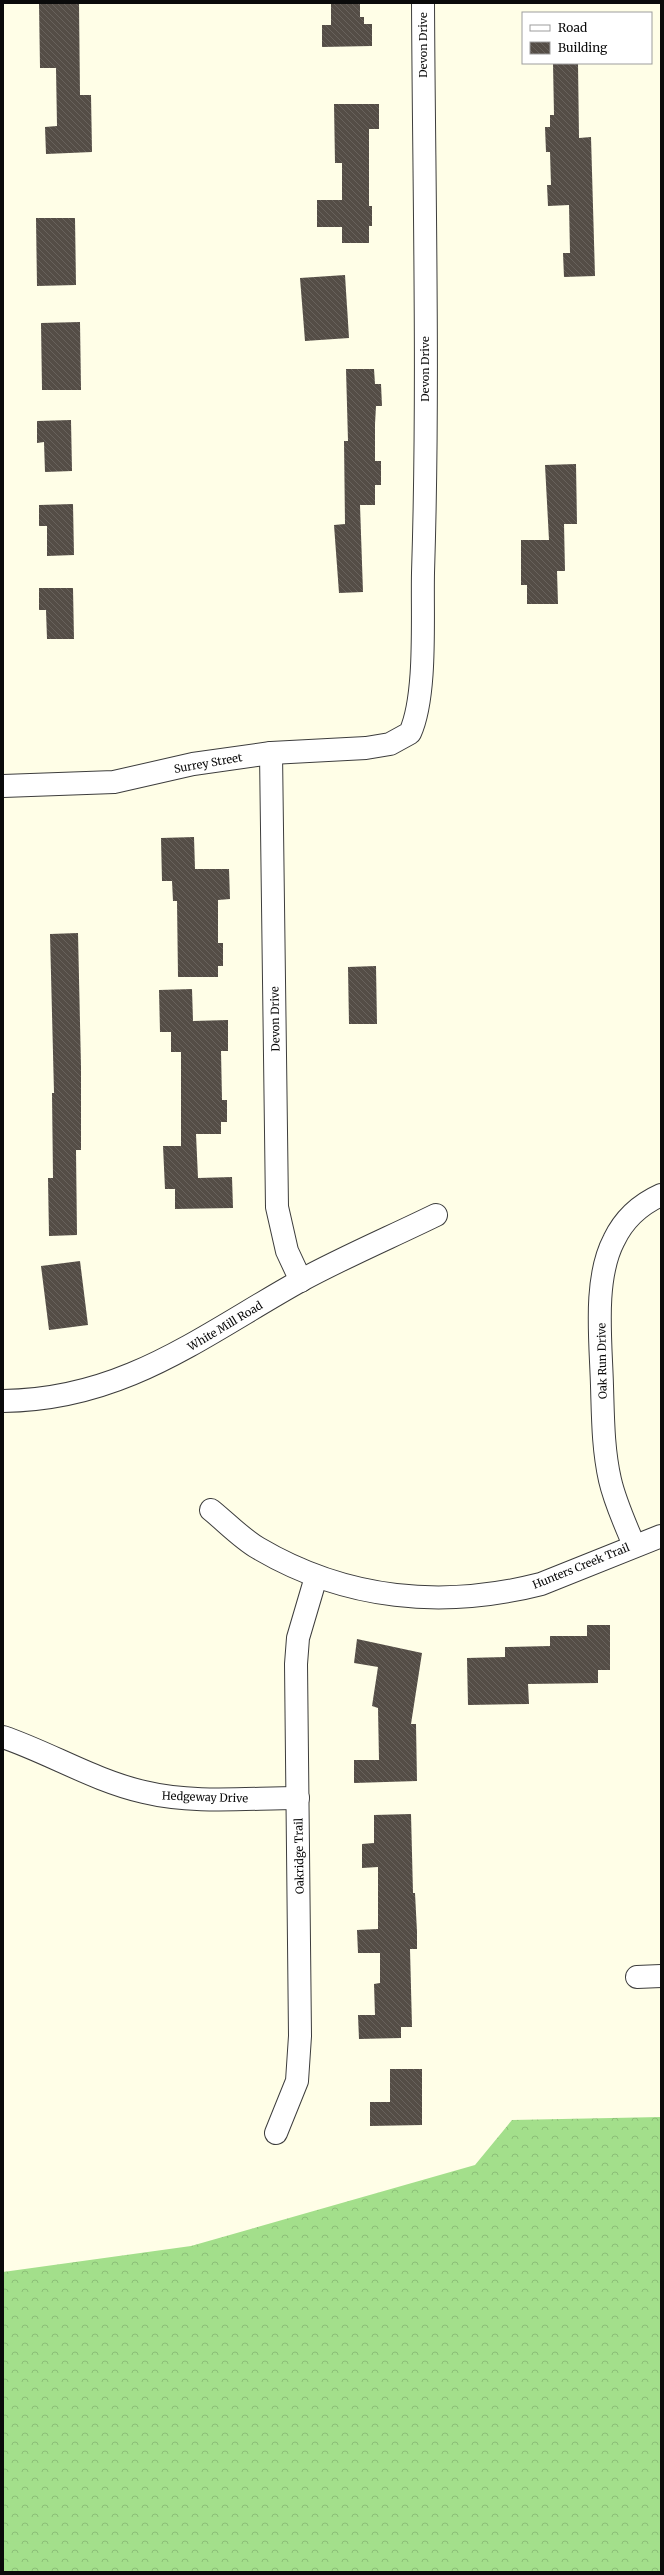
<svg xmlns="http://www.w3.org/2000/svg" width="664" height="2575" viewBox="0 0 664 2575" font-family="Merriweather,serif">
	<style>
		.forest { fill: url(#forest-crowns) }
		.building { fill: url(#building-back-hatch) }
		.lines { fill: none; stroke-linecap: round; stroke-linejoin: round }
		.minor-casing { stroke: #3d3d3d; stroke-width: 24 }
		.minor { stroke: #fff; stroke-width: 22 }
		.labels { text-anchor: middle; dominant-baseline: central; stroke-width: 4; stroke-linejoin: round; paint-order: stroke }
		.street-label { font-size: 11px; fill: #0a0a0a; stroke: #fff }
	</style>
	<defs>
		<pattern id="forest-crowns" width="20" height="18" patternUnits="userSpaceOnUse"><rect width="20" height="18" fill="#a3df8b"/><path d="M2 6a3 3 0 1 1 6 0M12 15a3 3 0 1 1 6 0" fill="none" stroke="#8bbe77"/></pattern>
		<pattern id="building-back-hatch" width="6" height="6" patternUnits="userSpaceOnUse"><rect width="6" height="6" fill="#544d46"/><path d="M-1 5l2 2M0 0l6 6M5-1l2 2" fill="none" stroke="#68625c"/></pattern>
	</defs>
	<rect width="100%" height="100%" fill="#fffee7"/>
	<polygon class="forest" points="661,2117 661,2572 3,2572 3,2272 191,2246 475,2165 512,2120"/>
	<g class="building">
		<polygon points="39,3 79,3 80,95 91,95 92,152 46,154 45,127 57,126 56,68 40,68"/>
		<polygon points="331,3 360,3 360,17 364,17 364,24 372,24 372,46 322,47 322,25 331,25"/>
		<polygon points="553,63 578,63 579,138 591,137 595,276 564,277 563,253 570,253 569,205 548,206 547,185 551,185 550,152 546,152 545,127 550,127 550,115 554,115"/>
		<polygon points="334,104 379,104 379,129 369,129 369,206 372,206 372,226 369,226 369,243 342,243 342,227 317,227 317,200 342,200 342,163 335,163"/>
		<polygon points="36,218 75,218 76,285 37,286"/>
		<polygon points="345,275 349,338 305,341 300,278"/>
		<polygon points="80,322 81,390 42,390 41,323"/>
		<polygon points="346,369 374,369 375,384 381,384 382,406 376,406 375,424 375,461 381,461 381,485 375,485 375,505 360,505 363,592 339,593 334,525 345,524 344,441 348,441"/>
		<polygon points="71,420 72,471 45,472 44,442 37,443 37,421"/>
		<polygon points="576,464 577,524 564,524 565,571 557,571 558,604 527,604 527,585 521,585 521,540 549,540 545,465"/>
		<polygon points="73,504 74,555 47,556 47,526 39,526 39,505"/>
		<polygon points="39,588 73,588 74,639 47,639 46,610 39,610"/>
		<polygon points="194,837 195,869 229,869 230,899 218,900 218,943 223,943 223,966 218,966 218,977 178,977 177,901 173,901 172,881 162,881 161,838"/>
		<polygon points="78,933 81,1067 81,1150 76,1150 77,1235 49,1236 48,1178 53,1178 52,1093 54,1093 50,934"/>
		<polygon points="376,966 377,1024 349,1024 348,967"/>
		<polygon points="192,989 193,1021 228,1020 228,1051 221,1051 222,1100 227,1100 227,1122 221,1122 221,1134 196,1134 198,1178 232,1177 233,1208 175,1209 175,1189 165,1189 163,1146 181,1146 181,1052 171,1052 171,1032 160,1032 159,990"/>
		<polygon points="80,1261 88,1325 49,1330 41,1266"/>
		<polygon points="587,1625 610,1625 610,1670 598,1670 598,1683 528,1684 529,1704 468,1705 467,1658 505,1657 505,1647 550,1646 550,1636 587,1636"/>
		<polygon points="357,1639 422,1653 411,1724 416,1724 417,1781 354,1783 354,1760 379,1760 378,1708 372,1706 378,1667 354,1663"/>
		<polygon points="411,1814 413,1893 415,1893 417,1932 417,1949 410,1949 412,2027 401,2027 401,2038 359,2039 358,2015 375,2015 374,1984 380,1983 380,1953 358,1953 357,1930 378,1929 378,1867 362,1868 362,1844 374,1843 374,1815"/>
		<polygon points="390,2069 422,2069 422,2125 370,2126 370,2102 390,2102"/>
	</g>
	<g class="lines">
		<g class="minor-casing">
			<g id="minor">
				<polyline points="271,753 277,1207 287,1251 301,1281"/>
				<path d="M3 786 114 782 193 764 271 753 366 748 390 744 410 733C427 696 422 616 423 573 429 383 424 193 423 3"/>
				<path d="M3 1401C123 1400 200 1337 300 1281 344 1257 391 1237 436 1215"/>
				<path d="M211 1510C226 1522 241 1538 258 1548 346 1600 443 1609 541 1584L661 1536"/>
				<path d="M634 1545C625 1524 615 1502 610 1480 603 1449 603 1418 602 1386 601 1343 593 1280 614 1240 624 1219 641 1204 661 1195"/>
				<path d="M3 1737C50 1753 95 1781 144 1792 193 1804 248 1798 298 1798"/>
				<polyline points="637,1977 661,1976"/>
				<polyline points="276,2133 297,2081 300,2036 296,1664 298,1638 316,1577"/>
			</g>
		</g>
		<use href="#minor" class="minor"/>
	</g>
	<g class="labels">
		<g class="street-label">
			<text transform="translate(423 45) rotate(-90)">Devon Drive</text>
			<text transform="translate(425 369) rotate(-90)">Devon Drive</text>
			<text transform="translate(208 763) rotate(-10)">Surrey Street</text>
			<text transform="translate(275 1019) rotate(-91)">Devon Drive</text>
			<text transform="translate(225 1326) rotate(-31)">White Mill Road</text>
			<text transform="translate(602 1361) rotate(-91)">Oak Run Drive</text>
			<text transform="translate(581 1566) rotate(-22)">Hunters Creek Trail</text>
			<text transform="translate(205 1797) rotate(2)">Hedgeway Drive</text>
			<text transform="translate(299 1856) rotate(-91)">Oakridge Trail</text>
		</g>
	</g>
	<rect width="664" height="2575" fill="none" stroke="#0a0a0a" stroke-width="8"/>
	<rect x="522" y="12" width="130" height="52" fill="#ffffff" stroke="#9d9d9d"/>
	<rect x="530" y="25" width="20" height="6" fill="#ffffff" stroke="#9d9d9d"/>
	<text x="558" y="32" font-size="12" fill="#0a0a0a">Road</text>
	<rect x="530" y="42" width="20" height="12" fill="url(#building-back-hatch)" stroke="#9d9d9d"/>
	<text x="558" y="52" font-size="12" fill="#0a0a0a">Building</text>
</svg>
